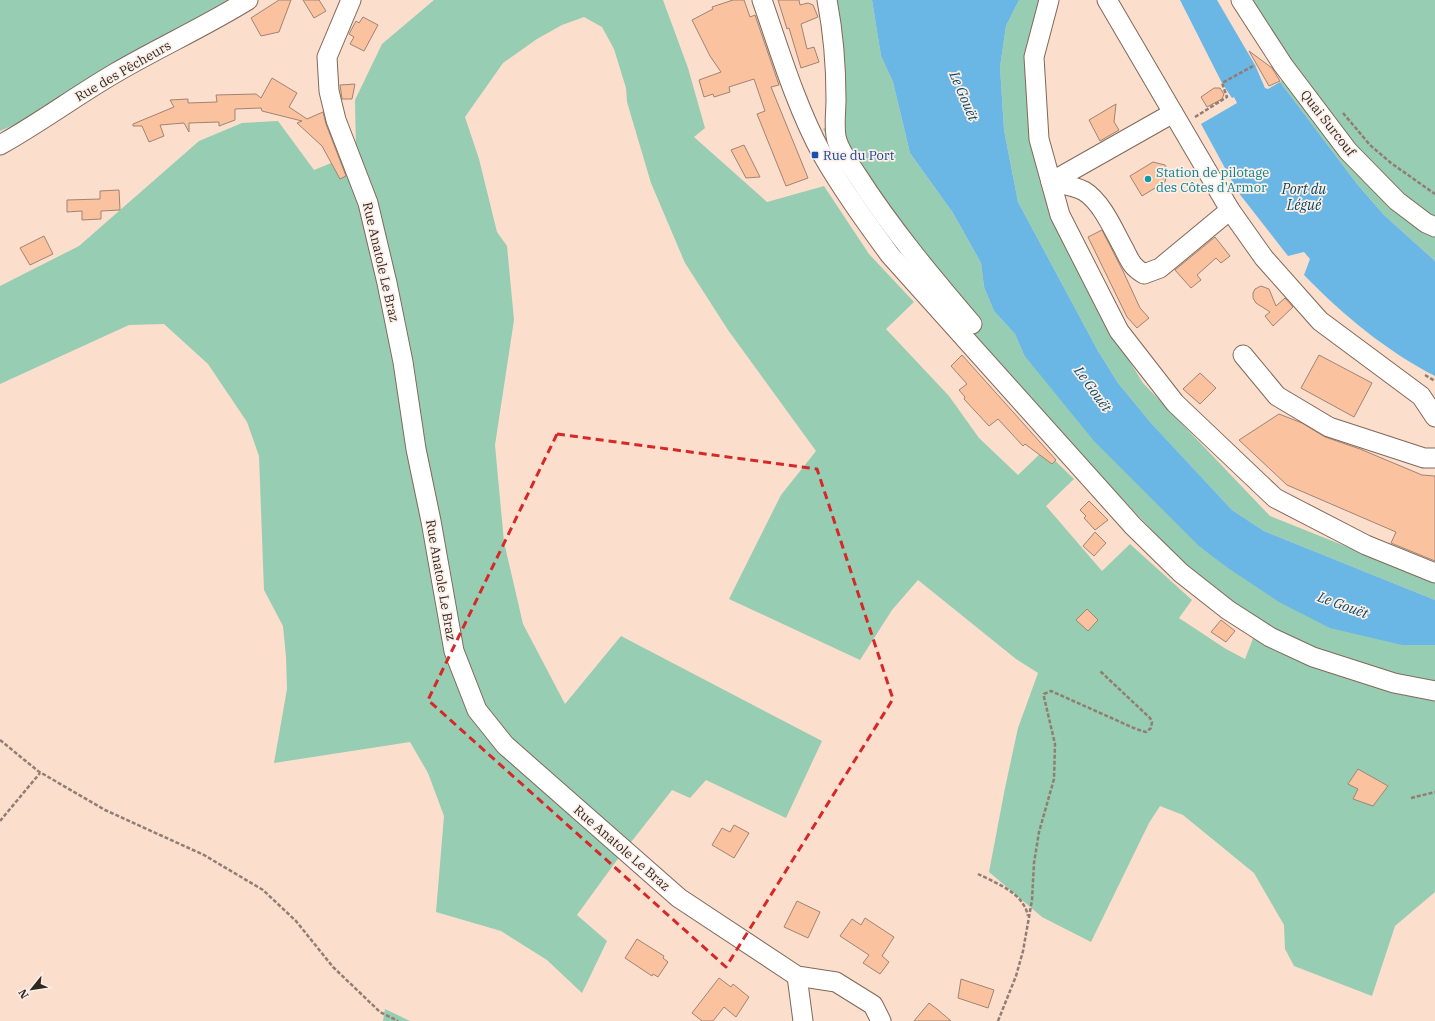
<svg xmlns="http://www.w3.org/2000/svg" width="1435" height="1021" viewBox="0 0 1435 1021" font-family="'IBM Plex Serif',serif">
	<style>
		.green { fill: #97cdb2 }
		.water { fill: #6ab7e5 }
		.building { fill: #fbc29f; stroke: #9f8474 }
		.lines { fill: none; stroke-linecap: round; stroke-linejoin: round }
		.minor-casing { stroke: #816858; stroke-width: 21 }
		.path { stroke: #917d72; stroke-width: 2.5; stroke-dasharray: 4 2; stroke-linecap: butt }
		.minor { stroke: #fff; stroke-width: 19 }
		.marked { fill: none; stroke: #d62828; stroke-width: 3; stroke-dasharray: 8 5; stroke-linejoin: round }
		.transit-dot { fill: #1a4fb4; stroke: #fbefe8; stroke-width: 1.5 }
		.culture-dot { fill: #0f9aa8; stroke: #fbefe8; stroke-width: 1.5 }
		.labels { text-anchor: middle; dominant-baseline: central; stroke-width: 3.5; stroke-linejoin: round; paint-order: stroke }
		.street-label { font-size: 13px; fill: #322721; stroke: #fbefe8 }
		.transit-label { font-size: 13px; fill: #164399; stroke: #fbefe8; text-anchor: start }
		.culture-label { font-size: 13px; fill: #0d838f; stroke: #fbefe8; text-anchor: start }
		.water-label { font-size: 14px; font-style: italic; fill: #064766; stroke: #fbefe8 }
	</style>
	<rect width="100%" height="100%" fill="#fcdecd"/>
	<g class="green">
		<polygon points="0,0 232,0 128,54 16,124 0,131"/>
		<polygon points="434,0 663,0 688,68 705,128 694,137 767,202 824,186 869,254 914,302 886,329 949,396 979,438 1018,475 1044,450 1074,479 1046,506 1102,571 1130,544 1192,600 1179,618 1226,649 1245,659 1259,623 1240,612 1174,553 1081,456 960,320 856,184 823,129 829,125 828,81 820,0 872,0 881,56 893,82 910,153 953,213 981,263 984,287 994,311 1015,334 1024,355 1402,645 1435,645 1435,892 1395,926 1372,996 1294,966 1285,949 1284,925 1254,873 1183,815 1160,806 1149,823 1091,942 1042,917 989,872 1005,788 1018,728 1038,673 1016,659 918,580 892,610 860,660 729,599 781,495 816,451 728,330 685,263 651,183 627,102 626,88 614,49 602,27 584,17 562,25 537,39 503,63 465,117 479,159 497,232 507,246 514,320 495,445 504,542 523,624 565,704 621,636 822,741 786,818 706,780 690,798 672,790 617,860 577,915 607,941 582,993 547,960 501,931 436,912 444,816 428,773 410,742 274,763 287,689 286,657 283,626 264,590 259,456 247,422 208,364 164,324 129,325 0,384 0,286 79,246 199,141 242,123 278,121 314,170 356,153 355,100 382,44"/>
		<polygon points="1019,0 1043,0 1033,132 1040,182 1054,224 1099,312 1143,383 1270,516 1435,582 1435,600 1264,531 1232,510 1151,423 1118,383 1098,351 1018,202 1004,130 1000,67 1006,26"/>
		<polygon points="1248,0 1435,0 1435,261 1384,215 1357,184 1280,82 1292,70"/>
		<polygon points="385,1009 410,1021 383,1021"/>
	</g>
	<g class="water">
		<polygon points="872,0 1019,0 1006,26 1000,67 1004,130 1018,202 1098,351 1118,383 1151,423 1232,510 1264,531 1435,600 1435,645 1402,645 1330,628 1279,602 1228,568 1199,546 1094,441 1024,355 1015,334 994,311 984,287 981,263 953,213 910,153 893,82 881,56"/>
		<path d="M1180 0H1217L1255 65 1265 88 1268 89 1280 82 1357 184 1384 215 1435 261V376C1386 351 1342 314 1304 275L1310 259 1304 252 1288 256 1238 192 1201 124 1237 103 1234 97 1232 98 1222 83Z"/>
	</g>
	<g class="building">
		<polygon points="279,0 291,0 279,32 261,36 251,18"/>
		<polygon points="303,0 319,0 326,11 314,18"/>
		<polygon points="733,0 744,0 750,17 755,15 779,85 771,87 808,178 786,186 757,114 765,111 754,79 729,87 730,92 714,97 713,94 704,97 699,80 721,72 710,56 692,20 713,9 712,7"/>
		<polygon points="778,0 799,0 800,5 808,3 813,5 818,17 801,24 807,49 814,47 819,62 801,68 789,28 787,29"/>
		<polygon points="363,17 378,25 364,51 350,44 354,37 349,34 356,21 359,23"/>
		<polygon points="1249,51 1272,68 1280,81 1269,86"/>
		<polygon points="272,78 297,93 289,107 307,119 323,112 326,124 346,176 340,179 322,146 297,123 302,121 262,111 261,108 235,109 235,120 219,126 219,122 189,123 189,132 184,123 160,125 164,136 149,142 142,126 133,126 133,124 174,107 170,100 188,99 188,103 217,102 216,95 256,94 261,98"/>
		<polygon points="355,84 352,99 342,99 340,85"/>
		<polygon points="1214,88 1220,88 1224,94 1222,99 1207,107 1201,97"/>
		<polygon points="1116,104 1114,122 1119,130 1100,141 1089,120"/>
		<polygon points="744,145 760,177 746,178 731,150"/>
		<polygon points="1153,162 1165,165 1168,170 1165,182 1142,196 1130,176"/>
		<polygon points="119,190 120,210 101,211 101,219 82,220 82,211 67,212 67,200 100,199 100,191"/>
		<polygon points="1102,230 1123,271 1140,308 1149,318 1137,328 1127,317 1088,237"/>
		<polygon points="44,236 53,254 30,265 20,248"/>
		<polygon points="1215,237 1230,256 1221,263 1216,258 1197,275 1201,280 1191,288 1175,270"/>
		<polygon points="1261,286 1269,289 1276,306 1285,298 1293,307 1273,326 1265,316 1270,312 1256,303 1253,298 1253,293 1255,289"/>
		<polygon points="962,355 1056,460 1052,464 1025,444 1023,446 998,419 989,426 964,399 965,397 959,390 967,384 951,366"/>
		<polygon points="1319,355 1372,383 1354,417 1301,388"/>
		<polygon points="1200,373 1216,388 1200,404 1183,389"/>
		<polygon points="1279,414 1302,423 1325,437 1360,449 1422,475 1435,476 1435,561 1391,543 1396,532 1287,485 1239,440"/>
		<polygon points="1089,501 1108,520 1095,530 1084,518 1086,516 1080,510"/>
		<polygon points="1095,532 1106,543 1094,556 1083,546"/>
		<polygon points="1087,609 1098,620 1088,631 1076,620"/>
		<polygon points="1221,620 1235,631 1226,642 1211,632"/>
		<polygon points="1358,769 1388,786 1373,806 1353,799 1358,789 1348,784"/>
		<polygon points="734,825 749,833 734,858 712,845 722,828 730,832"/>
		<polygon points="797,901 820,912 808,938 784,927"/>
		<polygon points="865,918 894,937 882,956 889,962 880,974 863,963 869,955 840,936 852,919 861,925"/>
		<polygon points="637,939 664,956 663,958 668,962 658,977 653,974 652,976 625,958"/>
		<polygon points="719,978 731,987 733,984 749,997 736,1017 724,1007 713,1021 702,1021 692,1013"/>
		<polygon points="961,979 994,990 988,1008 958,998"/>
		<polygon points="929,1003 937,1009 951,1021 914,1021"/>
	</g>
	<g class="lines">
		<g class="minor-casing">
			<g id="minor">
				<polyline points="351,0 327,57 329,91 336,120 368,203 387,283 403,362 416,449 431,521 454,651 477,710 505,745 679,898 797,976 836,982 873,1005 881,1021"/>
				<path d="M762 0C780 52 796 106 822 154 842 189 866 222 890 255L1133 526 1181 573 1228 610 1270 637 1313 657 1394 683 1435 691"/>
				<path d="M827 0C833 31 836 68 836 99 836 112 834 124 836 136 838 150 850 164 857 175 891 228 931 276 972 324"/>
				<polyline points="1049,0 1034,57 1039,139 1060,215 1119,331 1175,403 1275,498 1366,545 1435,573"/>
				<polyline points="1107,0 1230,210 1264,258 1320,321 1421,396 1435,417"/>
				<polyline points="1241,0 1283,65 1348,151 1397,201 1426,223 1435,227"/>
				<path d="M0 145C40 123 77 95 117 72 160 47 206 26 248 0"/>
				<path d="M1051 182C1061 184 1075 186 1084 191 1102 202 1114 231 1124 249 1130 261 1132 267 1144 274L1160 268 1230 210"/>
				<polyline points="1051,182 1173,113"/>
				<polyline points="1243,355 1277,396 1329,427 1424,458 1435,458"/>
				<polyline points="797,976 803,1021"/>
			</g>
		</g>
		<g class="path">
			<polyline points="1343,113 1370,145 1391,163 1435,194"/>
			<polyline points="1195,117 1227,97 1222,83 1255,65"/>
			<polyline points="1425,375 1435,381"/>
			<polyline points="0,740 38,771 105,810 204,855 263,890 296,921 333,967 380,1012 398,1021"/>
			<polyline points="1411,798 1435,792"/>
			<polyline points="0,821 40,773"/>
			<path d="M978 874C992 881 1015 890 1023 904 1026 908 1027 912 1028 916"/>
			<polyline points="998,1021 1016,976 1023,951 1032,900 1034,863 1039,832 1054,779 1055,744 1044,697 1044,694 1051,691 1136,729 1146,732 1151,728 1152,722 1150,718 1100,671"/>
		</g>
		<use href="#minor" class="minor"/>
	</g>
	<path class="marked" d="M557 434 817 469 893 699 726 967 428 700Z"/>
	<rect class="transit-dot" x="811" y="151" width="8" height="8" rx="2"/>
	<circle class="culture-dot" cx="1148" cy="179" r="4"/>
	<g class="labels">
		<g class="street-label">
			<text transform="translate(123 71) rotate(-30)">Rue des Pêcheurs</text>
			<text transform="translate(1328 123) rotate(52)">Quai Surcouf</text>
			<text transform="translate(381 262) rotate(77)">Rue Anatole Le Braz</text>
			<text transform="translate(441 580) rotate(80)">Rue Anatole Le Braz</text>
			<text transform="translate(622 848) rotate(41)">Rue Anatole Le Braz</text>
		</g>
		<g class="transit-label">
			<text x="823" y="155">Rue du Port</text>
		</g>
		<g class="culture-label">
			<text x="1156" y="172">Station de pilotage<tspan x="1156" dy="15">des Côtes d'Armor</tspan></text>
		</g>
		<g class="water-label">
			<text transform="translate(964 96) rotate(67)">Le Gouët</text>
			<text x="1304" y="189">Port du<tspan x="1304" dy="16">Légué</tspan></text>
			<text transform="translate(1093 389) rotate(54)">Le Gouët</text>
			<text transform="translate(1343 605) rotate(20)">Le Gouët</text>
		</g>
	</g>
	<g transform="translate(32 989) rotate(240)" stroke="#fbefe8" stroke-width="3" paint-order="stroke">
	<path d="M0-3L7 15L0 10L-7 15Z" fill="#322721"/>
	<text y="-6" font-size="11" font-weight="bold" text-anchor="middle" fill="#322721">N</text>
	</g>
</svg>
